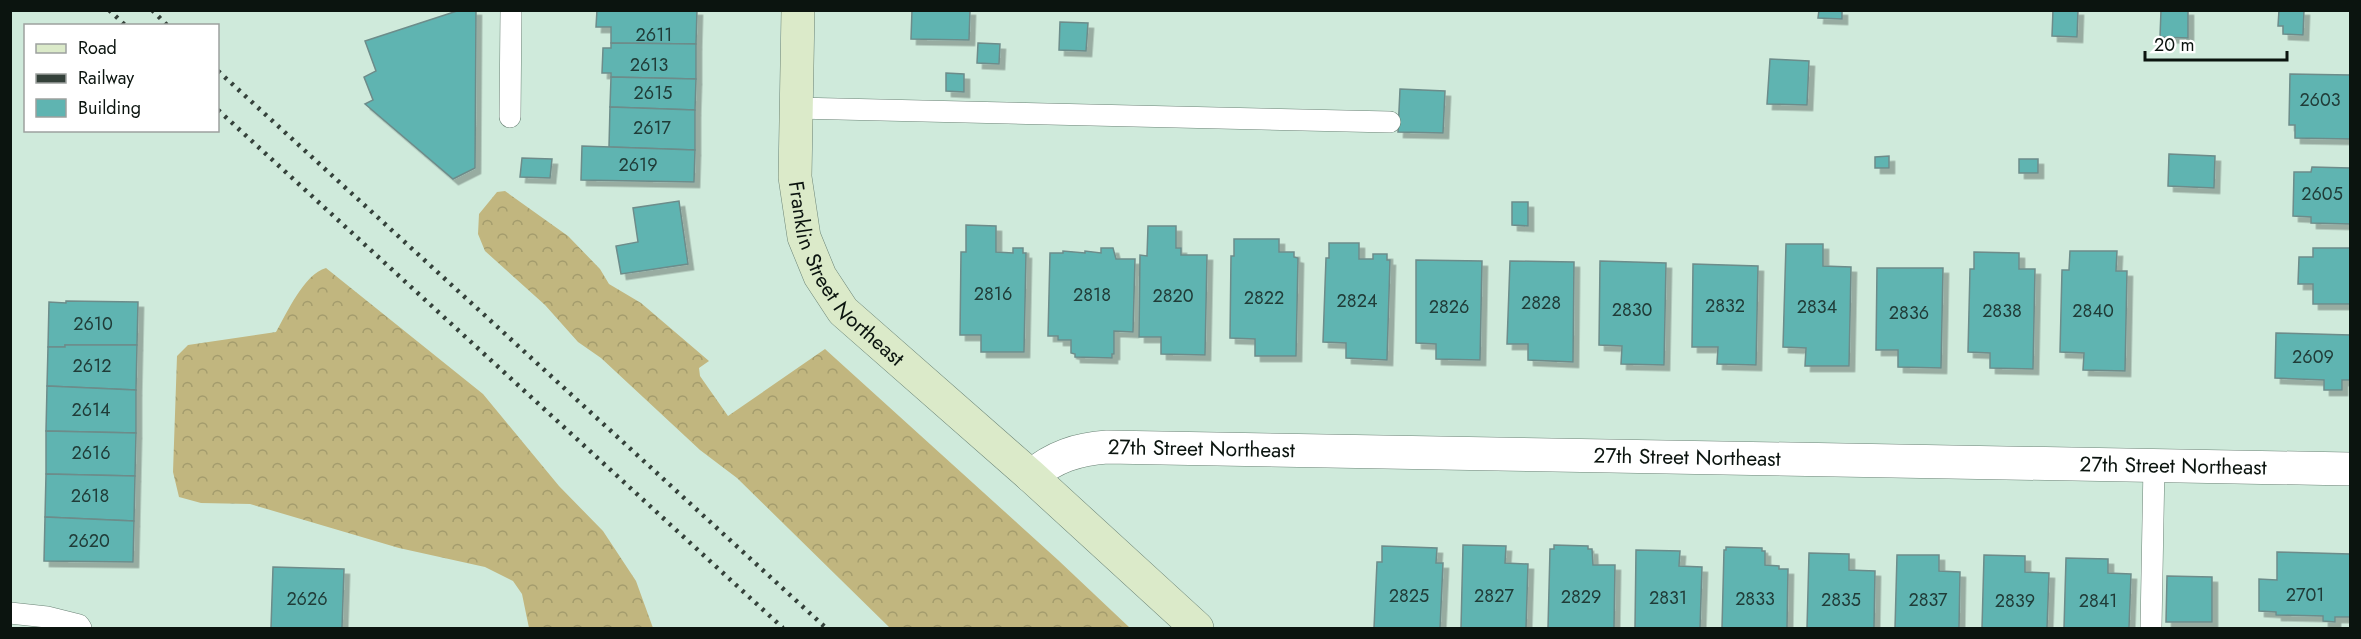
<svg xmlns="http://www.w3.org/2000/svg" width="2361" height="639" viewBox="0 0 2361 639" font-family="Jost,sans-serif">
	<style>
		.forest { fill: url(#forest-crowns) }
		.building { fill: #5fb4b1; stroke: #6d8c8a; stroke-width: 1.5; filter: url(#shadow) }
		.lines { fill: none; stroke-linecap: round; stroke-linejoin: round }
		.lane-casing { stroke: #6b8376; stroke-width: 22 }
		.street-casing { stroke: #6b8376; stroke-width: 34 }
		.secondary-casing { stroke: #6b8376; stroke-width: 34 }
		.lane { stroke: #fff; stroke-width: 21 }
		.street { stroke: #fff; stroke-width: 33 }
		.secondary { stroke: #dbeac9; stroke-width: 33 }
		.rail { stroke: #34413a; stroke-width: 4.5; stroke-dasharray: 3 6; stroke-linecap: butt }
		.labels { text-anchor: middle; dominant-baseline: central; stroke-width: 4.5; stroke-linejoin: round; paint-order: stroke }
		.number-label { font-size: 18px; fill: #203c38 }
		.street-label { font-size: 21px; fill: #0b140f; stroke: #fff }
	</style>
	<defs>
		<pattern id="forest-crowns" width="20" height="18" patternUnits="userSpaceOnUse" patternTransform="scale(1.5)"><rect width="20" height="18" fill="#c1b67f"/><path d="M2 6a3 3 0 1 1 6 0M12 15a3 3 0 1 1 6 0" fill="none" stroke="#a49c6d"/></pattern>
		<filter id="shadow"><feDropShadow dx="5.5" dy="5.5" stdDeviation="0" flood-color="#0004"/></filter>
	</defs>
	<rect width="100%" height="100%" fill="#cfeadb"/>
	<g class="forest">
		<polygon points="505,191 568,236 600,269 609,284 641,303 709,361 699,368 700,376 728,416 825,349 1058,560 1130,628 890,628 737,478 700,450 601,358 578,342 545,305 485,251 478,234 479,214 497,192"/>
		<path d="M326 268 483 394 559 486 603 531 636 581 653 628H529L522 594 513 581 485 567 399 548 250 504 201 503 179 497 173 472 177 356 188 345 276 332C287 313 304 274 326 268Z"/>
	</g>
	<g class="building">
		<polygon points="460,10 476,10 475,168 453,179 365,104 373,100 364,77 376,71 365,41"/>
		<polygon points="597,10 697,10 696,44 611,43 611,27 596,27"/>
		<polygon points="912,10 970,10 969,40 911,39"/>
		<polygon points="1819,10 1842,10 1842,19 1818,18"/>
		<polygon points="2053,10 2078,10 2077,37 2052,36"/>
		<polygon points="2161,10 2188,10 2188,38 2160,37"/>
		<polygon points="2279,10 2304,10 2303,35 2283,34 2283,26 2278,26"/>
		<polygon points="1060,22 1088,23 1086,51 1059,50"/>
		<polygon points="611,43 696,44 696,79 611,77 611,73 602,73 603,48 611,48"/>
		<polygon points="978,43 1000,44 999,64 977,63"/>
		<polygon points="1770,59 1809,61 1807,105 1767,104"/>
		<polygon points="946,73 964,74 964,92 946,91"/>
		<polygon points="2290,74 2350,75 2350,139 2295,138 2295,125 2289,125"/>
		<polygon points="611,77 696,79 695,110 610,107"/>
		<polygon points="1400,89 1445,91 1443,133 1398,132"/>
		<polygon points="610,107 695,110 695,150 609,147"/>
		<polygon points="582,146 695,150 694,182 581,180"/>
		<polygon points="2169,154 2215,156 2214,188 2168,186"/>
		<polygon points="1889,156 1889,168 1875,168 1875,157"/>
		<polygon points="522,158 552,159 550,178 520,177"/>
		<rect x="2019" y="159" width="19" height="14"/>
		<polygon points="2312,167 2350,168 2350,224 2311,223 2311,217 2293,216 2294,172 2311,172"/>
		<polygon points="679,201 688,264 621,274 616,246 638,242 633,208"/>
		<polygon points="1512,202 1528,202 1528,226 1512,225"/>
		<polygon points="966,225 996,226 996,252 1013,253 1013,248 1023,248 1023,253 1026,253 1024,352 981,352 981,335 960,335 961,252 966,252"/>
		<polygon points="1148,226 1176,226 1176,248 1181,248 1181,255 1207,255 1205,355 1161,354 1161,337 1139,337 1140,255 1147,256"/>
		<polygon points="1234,239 1279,239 1279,252 1294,252 1294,257 1298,258 1296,356 1255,356 1255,339 1230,338 1231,256 1234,256"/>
		<polygon points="1329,243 1359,243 1359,259 1373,259 1373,254 1387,254 1387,260 1390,260 1387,360 1346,358 1346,343 1323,342 1326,258 1329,258"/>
		<polygon points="1786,244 1823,244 1823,266 1851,267 1849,366 1805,366 1806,348 1783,347"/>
		<polygon points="1101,248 1113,248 1116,259 1135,259 1133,332 1114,331 1114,354 1112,354 1112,358 1075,357 1075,354 1071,353 1071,340 1058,340 1058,336 1048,336 1050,253 1063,253 1063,251 1085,253 1085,251 1101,253"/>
		<polygon points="2313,248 2350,248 2350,304 2313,304 2313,284 2298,284 2299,257 2313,257"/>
		<polygon points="2070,251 2117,251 2116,271 2127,271 2125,371 2083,370 2084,353 2060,352 2062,270 2069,270"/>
		<polygon points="1974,252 2019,253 2019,269 2035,269 2033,369 1990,368 1990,353 1968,352 1970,269 1974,269"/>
		<polygon points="1416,260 1482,261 1480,360 1436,359 1436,344 1416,343"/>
		<polygon points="1510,261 1574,262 1573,362 1528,360 1528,344 1507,344"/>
		<polygon points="1600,261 1666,263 1664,365 1621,364 1622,346 1599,345"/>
		<polygon points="1693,264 1758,266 1756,365 1717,364 1718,347 1692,347"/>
		<polygon points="1877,268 1943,268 1941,368 1898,367 1898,350 1876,350"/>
		<polygon points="66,301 138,302 137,345 65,345 65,347 48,347 49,302 66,303"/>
		<polygon points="2276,333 2350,335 2350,380 2342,380 2342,390 2324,390 2324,380 2275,378"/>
		<polygon points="65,345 137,345 136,390 47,386 48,347 65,347"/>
		<polygon points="47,386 136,390 136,433 46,431"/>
		<polygon points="46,431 136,433 135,476 46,474"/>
		<polygon points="46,474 135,476 134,521 45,517"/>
		<polygon points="45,517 134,521 133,562 44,561"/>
		<polygon points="1463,545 1506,546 1505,563 1528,564 1526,628 1461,628"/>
		<polygon points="1554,545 1588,546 1588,549 1592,549 1593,565 1615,565 1614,628 1548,628 1550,549 1554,549"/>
		<polygon points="1382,546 1437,548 1436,563 1443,563 1440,628 1374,628 1377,562 1382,562"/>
		<polygon points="1726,547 1762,548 1762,551 1765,551 1765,565 1779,566 1779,569 1788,569 1787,628 1722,628 1724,550 1726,550"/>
		<polygon points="1636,550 1680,551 1679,566 1702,567 1700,628 1635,628"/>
		<polygon points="2277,552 2350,554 2350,617 2335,617 2335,622 2323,621 2323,616 2276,615 2276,612 2259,611 2259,579 2277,580"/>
		<polygon points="1809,553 1849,554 1849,570 1875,571 1874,628 1807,628"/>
		<polygon points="1897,555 1939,555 1939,571 1960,572 1959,628 1895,628"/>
		<polygon points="1984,555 2025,556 2025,572 2049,573 2047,628 1982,628"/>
		<polygon points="2066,558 2108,559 2108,573 2131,574 2129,628 2064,628"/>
		<polygon points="273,567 344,569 342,628 271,628"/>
		<polygon points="2167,576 2212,577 2212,622 2166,622"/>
	</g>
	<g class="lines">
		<g class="lane-casing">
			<g id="lane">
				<polyline points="796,108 1390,122"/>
				<polyline points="510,117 511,10"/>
				<polyline points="10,613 47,617 79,625 81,628"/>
				<polyline points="2151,628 2154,465"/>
			</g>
		</g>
		<g class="street-casing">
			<g id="street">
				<path id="s1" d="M1031 476C1054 457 1077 449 1107 447L2350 469"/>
			</g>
		</g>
		<g class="secondary-casing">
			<g id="secondary">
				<path id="s2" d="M798 10 795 177 804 237 820 276 843 311 1031 476 1197 628"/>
			</g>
		</g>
		<use href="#lane" class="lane"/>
		<use href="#street" class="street"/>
		<use href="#secondary" class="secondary"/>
		<g class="rail">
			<polyline points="109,10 126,26"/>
			<polyline points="152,10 168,26"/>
			<polyline points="218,71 826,628"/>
			<polyline points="218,110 783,628"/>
		</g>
	</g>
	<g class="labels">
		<g class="number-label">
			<text x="654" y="35">2611</text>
			<text x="649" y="65">2613</text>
			<text x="653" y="93">2615</text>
			<text x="2320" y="100">2603</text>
			<text x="652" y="128">2617</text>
			<text x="638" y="165">2619</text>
			<text x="2322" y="194">2605</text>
			<text x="993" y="294">2816</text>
			<text x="1092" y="295">2818</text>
			<text x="1173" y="296">2820</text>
			<text x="1264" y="298">2822</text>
			<text x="1357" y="301">2824</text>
			<text x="1541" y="303">2828</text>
			<text x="1725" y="306">2832</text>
			<text x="1449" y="307">2826</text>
			<text x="1817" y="307">2834</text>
			<text x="1632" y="310">2830</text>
			<text x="2002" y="311">2838</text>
			<text x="2093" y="311">2840</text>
			<text x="1909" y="313">2836</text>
			<text x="93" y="324">2610</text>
			<text x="2313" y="357">2609</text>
			<text x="92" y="366">2612</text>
			<text x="91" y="410">2614</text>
			<text x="91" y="453">2616</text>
			<text x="90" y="496">2618</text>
			<text x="89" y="541">2620</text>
			<text x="2305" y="595">2701</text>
			<text x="1409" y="596">2825</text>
			<text x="1494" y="596">2827</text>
			<text x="1581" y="597">2829</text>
			<text x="1668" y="598">2831</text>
			<text x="307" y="599">2626</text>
			<text x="1755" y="599">2833</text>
			<text x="1841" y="600">2835</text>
			<text x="1928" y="600">2837</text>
			<text x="2015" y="601">2839</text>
			<text x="2098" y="601">2841</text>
		</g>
		<g class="street-label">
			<text stroke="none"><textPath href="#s2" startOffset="280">Franklin Street Northeast</textPath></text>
			<text stroke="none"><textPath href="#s1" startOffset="177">27th Street Northeast</textPath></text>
			<text stroke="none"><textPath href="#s1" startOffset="663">27th Street Northeast</textPath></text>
			<text stroke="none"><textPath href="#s1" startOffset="1149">27th Street Northeast</textPath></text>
		</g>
	</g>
	<rect width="2361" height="639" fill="none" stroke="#0b140f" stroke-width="24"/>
	<rect x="24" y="24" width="195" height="108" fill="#ffffff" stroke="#9da19f" stroke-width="1.5"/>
	<rect x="36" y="44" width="30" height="9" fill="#dbeac9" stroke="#9da19f" stroke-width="1.5"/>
	<text x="78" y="54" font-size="18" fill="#0b140f">Road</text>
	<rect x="36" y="74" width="30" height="9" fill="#34413a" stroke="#9da19f" stroke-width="1.5"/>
	<text x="78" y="84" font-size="18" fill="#0b140f">Railway</text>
	<rect x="36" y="99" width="30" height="18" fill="#5fb4b1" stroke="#9da19f" stroke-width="1.5"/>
	<text x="78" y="114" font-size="18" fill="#0b140f">Building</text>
	<path d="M2145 51v9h142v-9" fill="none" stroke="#0b140f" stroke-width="3"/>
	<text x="2154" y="51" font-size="18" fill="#0b140f" stroke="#ffffff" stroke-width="4.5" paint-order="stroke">20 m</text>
</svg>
